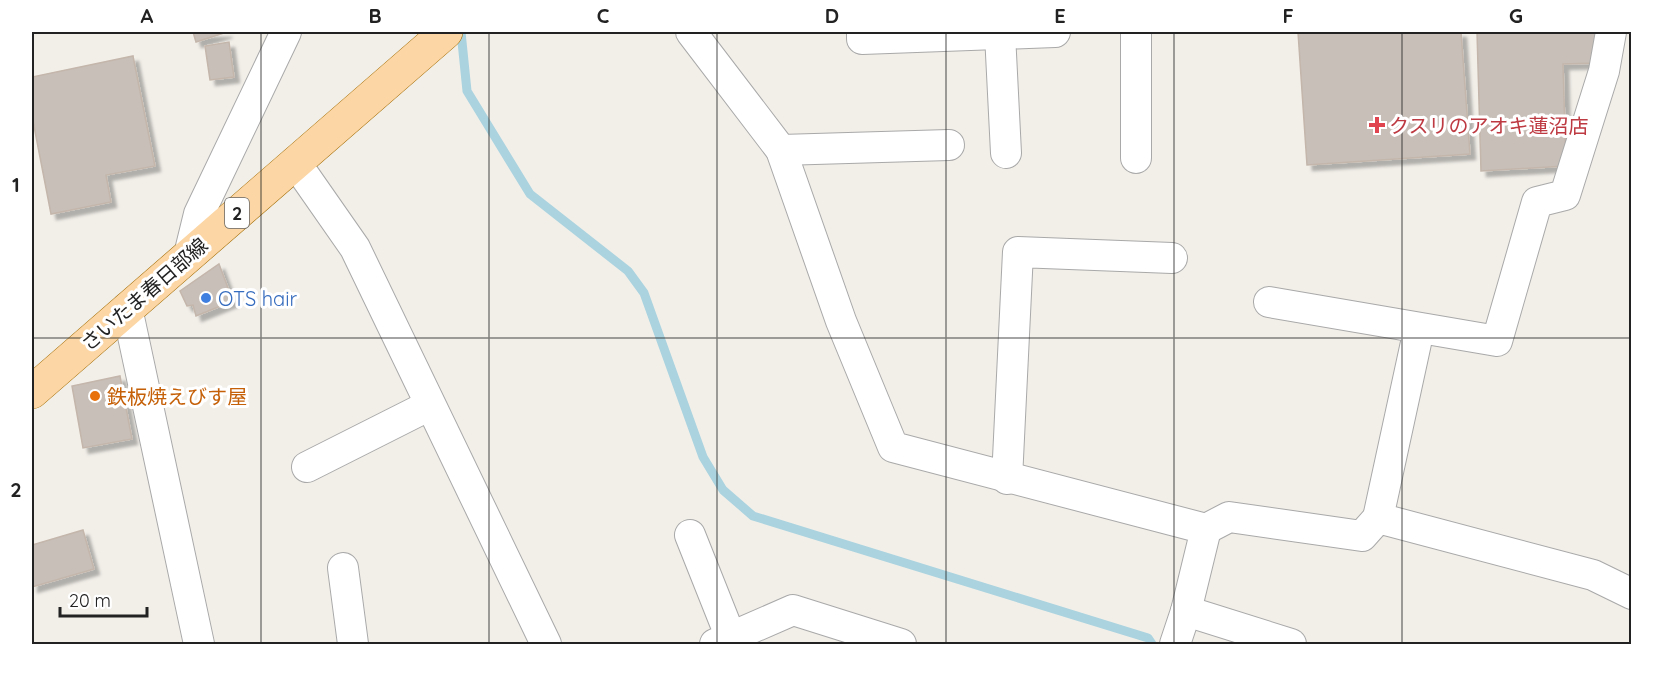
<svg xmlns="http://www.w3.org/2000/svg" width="1663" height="676" viewBox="0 0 1663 676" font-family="Quicksand,'Noto Sans JP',sans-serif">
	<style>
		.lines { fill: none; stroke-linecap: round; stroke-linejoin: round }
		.stream { stroke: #aad3df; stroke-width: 9 }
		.building { fill: #c7bfb8; stroke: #c4b6ab; stroke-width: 1.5; filter: url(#shadow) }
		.minor-casing { stroke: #a9a9a9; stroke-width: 32 }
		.major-casing { stroke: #a06b00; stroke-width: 34 }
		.minor { stroke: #fff; stroke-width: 30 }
		.major { stroke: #fcd6a4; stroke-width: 33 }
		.grid { fill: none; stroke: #222; stroke-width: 1.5; stroke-opacity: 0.55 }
		.health-dot { fill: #e0444e; stroke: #fff; stroke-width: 2 }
		.shop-dot { fill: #3f7fe0; stroke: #fff; stroke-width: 2 }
		.food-dot { fill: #e8710a; stroke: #fff; stroke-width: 2 }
		.labels { text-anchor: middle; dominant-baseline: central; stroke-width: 6; stroke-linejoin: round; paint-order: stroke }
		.shield { fill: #fff; stroke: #646464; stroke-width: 1.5 }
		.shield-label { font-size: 18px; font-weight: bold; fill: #222 }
		.health-label { font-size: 20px; fill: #be3a42; stroke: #fff; text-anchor: start }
		.street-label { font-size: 20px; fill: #222; stroke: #fff }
		.shop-label { font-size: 20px; fill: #366cbe; stroke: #fff; text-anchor: start }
		.food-label { font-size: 20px; fill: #c56008; stroke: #fff; text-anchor: start }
		.neatline { fill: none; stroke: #222; stroke-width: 2 }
		.grid-label { font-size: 20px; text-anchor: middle; font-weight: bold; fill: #222 }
	</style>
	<defs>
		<filter id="shadow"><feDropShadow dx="5.5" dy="5.5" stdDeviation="1.5" flood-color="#0004"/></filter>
	</defs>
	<rect width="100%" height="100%" fill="#f2efe9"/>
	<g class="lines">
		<polyline class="stream" points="461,32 467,91 530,194 628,271 644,293 703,457 723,490 753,516 1148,638 1152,644"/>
	</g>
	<g class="building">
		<polygon points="193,32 227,32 196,42"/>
		<polygon points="1298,32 1461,32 1470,154 1307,165"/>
		<polygon points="1477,32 1603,32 1599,63 1563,64 1566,166 1481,171"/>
		<polygon points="229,42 234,77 210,80 205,46"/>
		<polygon points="133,56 155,166 106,175 111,202 51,214 32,116 32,77"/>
		<polygon points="219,264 233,301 196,316 193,305 187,306 180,291"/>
		<polygon points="120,376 132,439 83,448 72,386"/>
		<polygon points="83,530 94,569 32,587 32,545"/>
	</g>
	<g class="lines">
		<g class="minor-casing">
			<g id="minor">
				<polyline points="691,32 781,150 841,321 893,447 1206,529 1229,517 1362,536 1378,518 1593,575 1632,594"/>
				<polyline points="862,32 862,39 1055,32"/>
				<polyline points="1000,34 1006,153"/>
				<polyline points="781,150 949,145"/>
				<polyline points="1136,158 1136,32"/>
				<polyline points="295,162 355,248 546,644"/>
				<polyline points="189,255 199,214 286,32"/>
				<polyline points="1269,302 1497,341 1537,202 1565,195 1604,71 1611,32"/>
				<polyline points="127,308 199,644"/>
				<polyline points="307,467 430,405"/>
				<polyline points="1007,479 1018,252 1172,258"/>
				<polyline points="1378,518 1419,329"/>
				<polyline points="690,535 731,638"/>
				<polyline points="343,568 353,644"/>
				<polyline points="1186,611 1291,644"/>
				<polyline points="715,644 793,610 901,644"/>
				<polyline points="1175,644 1186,611 1206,529"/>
			</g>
		</g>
		<g class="major-casing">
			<polyline id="major" points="32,392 446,32"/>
		</g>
		<use href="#minor" class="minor"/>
		<use href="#major" class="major"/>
	</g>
	<path class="grid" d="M261 32V644M489 32V644M717 32V644M946 32V644M1174 32V644M1402 32V644M32 338H1632"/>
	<path class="health-dot" d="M1374 116h6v6h6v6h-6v6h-6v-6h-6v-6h6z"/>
	<circle class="shop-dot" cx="206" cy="298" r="6"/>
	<circle class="food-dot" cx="95" cy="396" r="6"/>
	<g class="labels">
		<rect class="shield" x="225" y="198" width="24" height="30" rx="4.5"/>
		<g class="shield-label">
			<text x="237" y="213">2</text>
		</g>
		<g class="health-label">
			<text x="1389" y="125">クスリのアオキ蓮沼店</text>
		</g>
		<g class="street-label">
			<text transform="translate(144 294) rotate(-41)">さいたま春日部線</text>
		</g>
		<g class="shop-label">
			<text x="218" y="298">OTS hair</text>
		</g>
		<g class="food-label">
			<text x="107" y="396">鉄板焼えびす屋</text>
		</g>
	</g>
	<rect width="1663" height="676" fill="none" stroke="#ffffff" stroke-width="66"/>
	<path d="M60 607v9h87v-9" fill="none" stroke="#222222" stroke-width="3"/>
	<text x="69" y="607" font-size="18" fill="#222222" stroke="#ffffff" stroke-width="4.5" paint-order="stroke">20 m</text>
	<rect x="33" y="33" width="1597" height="610" class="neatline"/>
	<g class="grid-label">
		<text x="147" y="23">A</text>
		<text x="375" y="23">B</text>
		<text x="603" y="23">C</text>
		<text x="832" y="23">D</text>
		<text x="1060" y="23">E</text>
		<text x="1288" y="23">F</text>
		<text x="1516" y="23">G</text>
		<text x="16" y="192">1</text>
		<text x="16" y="497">2</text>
	</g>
</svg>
